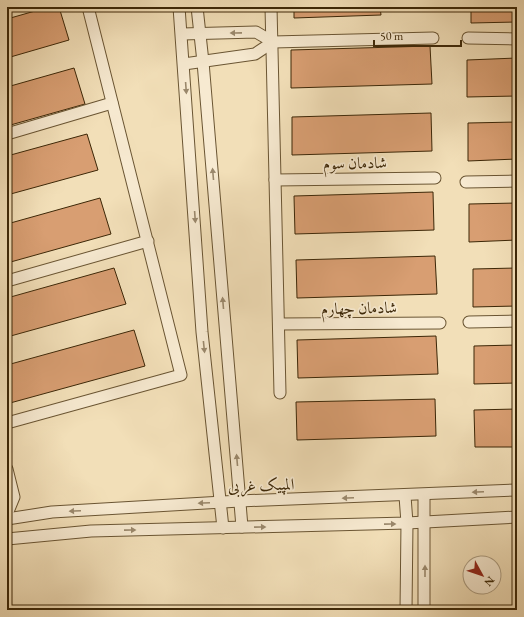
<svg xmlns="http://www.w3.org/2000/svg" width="524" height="617" viewBox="0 0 524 617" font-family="'EB Garamond',Amiri,serif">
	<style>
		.building { fill: #d89e72; stroke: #3c2707 }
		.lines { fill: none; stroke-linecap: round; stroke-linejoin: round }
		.minor-casing { stroke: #6a5533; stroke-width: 13 }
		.minor { stroke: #f7ead1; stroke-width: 11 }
		.oneway { fill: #9a886c }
		.labels { text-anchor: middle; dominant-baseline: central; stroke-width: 3.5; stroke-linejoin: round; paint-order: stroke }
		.street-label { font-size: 16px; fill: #3c2707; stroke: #f7ead1 }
	</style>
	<rect width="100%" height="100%" fill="#f2dfb8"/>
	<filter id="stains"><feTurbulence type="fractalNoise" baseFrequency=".005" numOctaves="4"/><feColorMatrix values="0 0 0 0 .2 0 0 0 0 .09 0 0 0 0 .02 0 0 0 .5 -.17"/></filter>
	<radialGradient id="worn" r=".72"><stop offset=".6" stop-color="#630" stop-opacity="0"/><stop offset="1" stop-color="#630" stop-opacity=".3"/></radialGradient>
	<g class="building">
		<polygon points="49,7 59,7 69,40 7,58 7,19"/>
		<polygon points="294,7 380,7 381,15 294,18"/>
		<polygon points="471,7 517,7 517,22 471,23"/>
		<polygon points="430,46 432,84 291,88 291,50"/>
		<polygon points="517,58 517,96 467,97 467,60"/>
		<polygon points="74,68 85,104 7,126 7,87"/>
		<polygon points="431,113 432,151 292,155 292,117"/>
		<polygon points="517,122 517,159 468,161 468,123"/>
		<polygon points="87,134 98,170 7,195 7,156"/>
		<polygon points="433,192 434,230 295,234 294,196"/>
		<polygon points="100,198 111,234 7,263 7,224"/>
		<polygon points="517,203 517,240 469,242 469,204"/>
		<polygon points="435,256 437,294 297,298 296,260"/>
		<polygon points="114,268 126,304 7,337 7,298"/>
		<polygon points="517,268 517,306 473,307 473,269"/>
		<polygon points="134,330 145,366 10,403 7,393 7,365"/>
		<polygon points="436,336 438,374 298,378 297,340"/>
		<polygon points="517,345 517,383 474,384 474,346"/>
		<polygon points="435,399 436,436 297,440 296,402"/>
		<polygon points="517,409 517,447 475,447 474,410"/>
	</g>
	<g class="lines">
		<g class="minor-casing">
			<g id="minor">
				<polyline points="179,7 202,332 223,528"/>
				<polyline points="197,7 203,62 242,527"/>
				<polyline points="271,7 280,393"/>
				<polyline points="182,34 256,32 273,42"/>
				<polyline points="468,38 517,39"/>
				<polyline points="273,42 433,38"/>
				<polyline points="184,64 255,54 273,42"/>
				<polyline points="7,134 112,103"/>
				<polyline points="275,180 435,178"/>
				<polyline points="466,182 517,181"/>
				<polyline points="7,281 148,241"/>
				<polyline points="469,322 517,321"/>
				<polyline points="279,324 440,323"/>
				<polyline points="7,423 181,375 88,7"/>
				<polyline points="7,469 14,497 7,514"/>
				<polyline points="405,496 407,523 406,610"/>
				<polyline points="7,519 52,512 240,501 517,490"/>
				<polyline points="7,539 91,531 407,523 517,517"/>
				<polyline points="424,610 424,495"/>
			</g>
		</g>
		<use href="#minor" class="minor"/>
	</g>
	<defs><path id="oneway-solid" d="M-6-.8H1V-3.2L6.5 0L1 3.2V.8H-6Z"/></defs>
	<g class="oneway">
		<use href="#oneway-solid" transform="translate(236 33) rotate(179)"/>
		<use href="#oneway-solid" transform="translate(186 88) rotate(86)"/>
		<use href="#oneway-solid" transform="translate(213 174) rotate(-95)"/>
		<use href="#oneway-solid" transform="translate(195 217) rotate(86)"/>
		<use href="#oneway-solid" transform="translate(223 303) rotate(-95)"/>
		<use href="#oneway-solid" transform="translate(204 347) rotate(84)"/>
		<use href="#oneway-solid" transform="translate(237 460) rotate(-95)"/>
		<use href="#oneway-solid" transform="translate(478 492) rotate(177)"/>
		<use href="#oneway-solid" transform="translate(348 498) rotate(178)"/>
		<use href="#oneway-solid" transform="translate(204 503) rotate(177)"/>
		<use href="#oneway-solid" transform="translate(75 511) rotate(177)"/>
		<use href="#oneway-solid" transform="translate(390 524) rotate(-1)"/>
		<use href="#oneway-solid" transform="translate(260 527) rotate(-1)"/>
		<use href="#oneway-solid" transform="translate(130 530) rotate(-1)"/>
		<use href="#oneway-solid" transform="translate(425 571) rotate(-90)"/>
	</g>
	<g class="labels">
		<g class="street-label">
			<text transform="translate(355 163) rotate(-1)">شادمان سوم</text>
			<text transform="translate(359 308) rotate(-1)">شادمان چهارم</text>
			<text transform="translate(261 485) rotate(-2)">المپیک غربی</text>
		</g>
	</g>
	<rect width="524" height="617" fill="none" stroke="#f2dfb8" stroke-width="24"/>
	<rect x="8" y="8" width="508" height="601" fill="none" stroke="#3c2707" stroke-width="2"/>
	<rect x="12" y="12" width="500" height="593" fill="none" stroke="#3c2707"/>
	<g transform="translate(482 575) rotate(130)"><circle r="19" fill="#f7ead1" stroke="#ac9c80"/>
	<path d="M0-3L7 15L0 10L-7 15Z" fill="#8f2418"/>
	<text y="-6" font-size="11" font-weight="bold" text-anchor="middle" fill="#3c2707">N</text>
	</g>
	<path d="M374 40v6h87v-6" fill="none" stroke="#3c2707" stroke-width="2"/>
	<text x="380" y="40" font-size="12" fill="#3c2707" stroke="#f7ead1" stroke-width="3" paint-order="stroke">50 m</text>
	<rect width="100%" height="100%" filter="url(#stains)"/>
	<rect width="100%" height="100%" fill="url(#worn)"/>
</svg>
